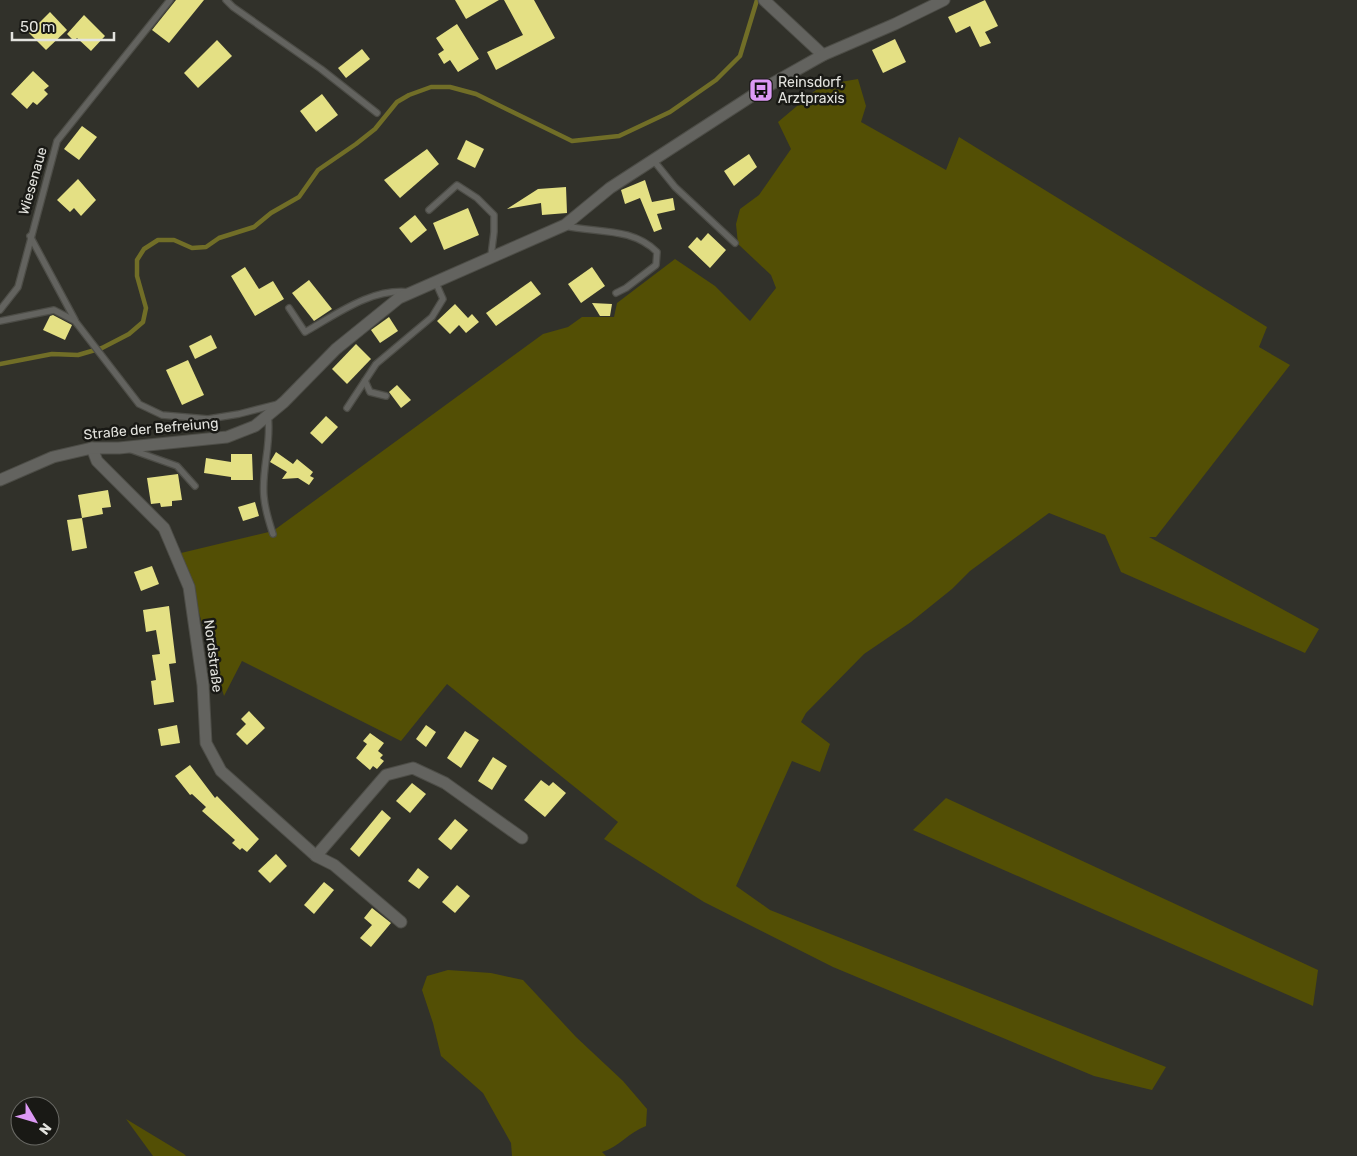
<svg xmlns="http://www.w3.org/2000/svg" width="1357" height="1156" viewBox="0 0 1357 1156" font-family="Rubik,sans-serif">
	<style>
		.green { fill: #534f05 }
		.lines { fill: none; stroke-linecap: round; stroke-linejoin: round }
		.stream { stroke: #716e27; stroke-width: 4.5 }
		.building { fill: #e4e084 }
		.service-casing { stroke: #4d4d47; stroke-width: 8 }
		.minor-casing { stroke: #4d4d47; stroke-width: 13 }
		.service { stroke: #63635f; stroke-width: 5.5 }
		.minor { stroke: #63635f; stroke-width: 11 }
		.labels { text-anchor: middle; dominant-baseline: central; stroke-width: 5; stroke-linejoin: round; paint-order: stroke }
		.poi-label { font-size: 14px; fill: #e3e3de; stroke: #191915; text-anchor: start }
		.street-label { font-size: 14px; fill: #e3e3de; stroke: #191915 }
	</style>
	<rect width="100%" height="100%" fill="#31312a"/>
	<g class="green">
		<polygon points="858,79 866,106 861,122 946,170 959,137 1267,327 1259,347 1290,365 1156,537 1149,537 1319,629 1305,653 1121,572 1105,535 1049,513 970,571 952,589 911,622 864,654 806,713 801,722 830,744 820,772 792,761 736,886 770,910 1166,1067 1152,1090 1094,1076 833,967 704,902 604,839 618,822 447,684 401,741 242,661 224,696 181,553 273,531 543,334 568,327 582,317 614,317 617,303 675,259 715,286 750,321 776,288 771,275 738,244 736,224 740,209 759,195 791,149 778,122 822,85"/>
		<polygon points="946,798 1318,970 1313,1006 913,830"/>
		<path d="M448 970 491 973 523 980 576 1037 623 1081 647 1109 646 1126C629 1132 619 1147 602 1152L606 1156H512L511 1143 483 1093 441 1056 433 1023 422 990 427 976Z"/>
		<polygon points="126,1119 184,1154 186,1156 153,1156"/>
	</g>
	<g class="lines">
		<polyline class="stream" points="0,364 52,354 78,355 102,348 129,334 143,322 146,308 137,276 137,260 144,249 158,240 174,240 192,248 206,247 219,238 254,227 271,213 299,197 318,170 356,144 375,129 397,102 409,95 431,87 450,87 476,94 572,141 619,136 670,112 716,80 740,56 757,0"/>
	</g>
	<g class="building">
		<polygon points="176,0 204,0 169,43 152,30"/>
		<polygon points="455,0 499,0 466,19"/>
		<polygon points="504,0 534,0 555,38 496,70 487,52 523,35"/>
		<polygon points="985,0 998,26 985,32 991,43 980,47 970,26 956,33 948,17"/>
		<polygon points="50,12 67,30 46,50 29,33"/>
		<polygon points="84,15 105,36 91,51 77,38 74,41 67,34"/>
		<polygon points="457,24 479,59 458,72 450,60 444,64 438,54 444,50 436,38"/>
		<polygon points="895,39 906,62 883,73 872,50"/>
		<polygon points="217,40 232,56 198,88 184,73"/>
		<polygon points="362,49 370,59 346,78 338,68"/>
		<polygon points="33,71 49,86 44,90 48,94 37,105 33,102 27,109 11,94"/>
		<polygon points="322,94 338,115 316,132 300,111"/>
		<polygon points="82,126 97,137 79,160 64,149"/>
		<polygon points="466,140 484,149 475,168 457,159"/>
		<polygon points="427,149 439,164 400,198 384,180"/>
		<polygon points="749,154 757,167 734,186 724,171"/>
		<polygon points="78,179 96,200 81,216 74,208 70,212 57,200"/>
		<polygon points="645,180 652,202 673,198 675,210 657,214 662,229 654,232 640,198 625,204 621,190"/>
		<polygon points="566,187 567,213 542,215 541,203 507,209 538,189"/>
		<polygon points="468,208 479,235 444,250 433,223"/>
		<polygon points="415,215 427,230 411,243 399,228"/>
		<polygon points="708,233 726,250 710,268 688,247 697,237 701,241"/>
		<polygon points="245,267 259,289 273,281 284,299 255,316 231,276"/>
		<polygon points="592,267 605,286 581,303 568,284"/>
		<polygon points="309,280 332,309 314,321 292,293"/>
		<polygon points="531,281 541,294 496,326 486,313"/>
		<polygon points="592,303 612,304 610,316 600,316"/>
		<polygon points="455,304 468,318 472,314 479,322 466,333 459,325 450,334 437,321"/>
		<polygon points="53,315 72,325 65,340 43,330 50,316"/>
		<polygon points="389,317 398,331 380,343 371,330"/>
		<polygon points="211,335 217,348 195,359 189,346"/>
		<polygon points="356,344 371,359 347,384 332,369"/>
		<polygon points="188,360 204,395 182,405 166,370"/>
		<polygon points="397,385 411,400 401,408 389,392"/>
		<polygon points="326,416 338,427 322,444 310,433"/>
		<polygon points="276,452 293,464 297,459 313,472 310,476 314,478 309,485 298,478 282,479 287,472 270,462"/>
		<polygon points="231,454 252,454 253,480 231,480 231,477 204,473 206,458 231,462"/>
		<polygon points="178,474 182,500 172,501 172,506 161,507 160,503 151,504 147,478"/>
		<polygon points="108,490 111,507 102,508 103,514 82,518 78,495"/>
		<polygon points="255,502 259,516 243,521 238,507"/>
		<polygon points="82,518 87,548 72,551 67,520"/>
		<polygon points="152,566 159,584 141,591 134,572"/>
		<polygon points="169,606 176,663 169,664 174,702 154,705 151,681 156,680 152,655 160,654 156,630 146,632 143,610"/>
		<polygon points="249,711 265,728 247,745 236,734 246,724 241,719"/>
		<polygon points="177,725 180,743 161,746 158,729"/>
		<polygon points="426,725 436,732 426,747 416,739"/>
		<polygon points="465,731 479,740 461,768 447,758"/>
		<polygon points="370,733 384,743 378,751 383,755 380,758 384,761 377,769 373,766 370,770 356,758 367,744 363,741"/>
		<polygon points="493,757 507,766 492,790 478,781"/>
		<polygon points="190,765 215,798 217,796 259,839 247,852 242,848 240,850 232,843 235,840 202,811 206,807 192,794 190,795 175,776"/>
		<polygon points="541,780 549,786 553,782 566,793 545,817 524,800"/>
		<polygon points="412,783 426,794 410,813 396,801"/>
		<polygon points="382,810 391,818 359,857 350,849"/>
		<polygon points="455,819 468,830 451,850 438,839"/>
		<polygon points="276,854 287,866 270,883 258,871"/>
		<polygon points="418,868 429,877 419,889 408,881"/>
		<polygon points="324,882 334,890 314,914 304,905"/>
		<polygon points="457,885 470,896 455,913 442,902"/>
		<polygon points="372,908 391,923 371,947 360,938 372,925 364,918"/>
	</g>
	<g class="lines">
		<g class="service-casing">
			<g id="service">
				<polyline points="226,0 233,7 321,69 377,113"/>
				<polyline points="654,161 675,187 735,243"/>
				<polyline points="429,210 457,185 477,198 494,215 494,232 491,256"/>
				<path d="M565 226C597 233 632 227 657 252L656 265 626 288 616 293"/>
				<polyline points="30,236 75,320"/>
				<path d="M289 308 305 332C337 314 371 288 409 292"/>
				<polyline points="0,310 18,287 57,141 170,0"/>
				<polyline points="0,321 54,310 75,321 139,404 162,415 208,419 239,414 278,404"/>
				<polyline points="365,381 370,392 386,396"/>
				<polyline points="347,408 376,364 432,317 443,299 435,281"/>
				<path d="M268 416C272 443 261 470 264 497 265 510 269 522 273 534"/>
				<polyline points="129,449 177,466 195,486"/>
			</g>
		</g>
		<g class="minor-casing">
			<g id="minor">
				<polyline points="764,0 823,55"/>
				<polyline points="92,448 97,461 164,528 189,587 203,685 206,743 221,771 316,856"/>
				<polyline points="0,480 53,457 92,448 119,448 227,437 255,426 284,402 336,349 399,298 565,225 610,188 761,90 823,55 895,24 944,0"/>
				<polyline points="401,922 334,865 316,856 386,775 413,768 445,783 522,838"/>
			</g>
		</g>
		<use href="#service" class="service"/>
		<use href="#minor" class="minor"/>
	</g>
	<defs>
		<g id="bus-square" transform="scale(1.25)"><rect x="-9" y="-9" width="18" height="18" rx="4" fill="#dc99f5" stroke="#191915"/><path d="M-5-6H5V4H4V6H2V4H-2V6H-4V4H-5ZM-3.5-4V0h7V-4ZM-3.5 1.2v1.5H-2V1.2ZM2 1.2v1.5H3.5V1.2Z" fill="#111"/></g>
	</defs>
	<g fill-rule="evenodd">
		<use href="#bus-square" x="761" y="90"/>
	</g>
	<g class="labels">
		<g class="poi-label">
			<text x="778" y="82">Reinsdorf,<tspan x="778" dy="16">Arztpraxis</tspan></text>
		</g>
		<g class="street-label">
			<text transform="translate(33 181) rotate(-74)">Wiesenaue</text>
			<text transform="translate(151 429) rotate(-5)">Straße der Befreiung</text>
			<text transform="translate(213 656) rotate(83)">Nordstraße</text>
		</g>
	</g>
	<g transform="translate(35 1121) rotate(128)"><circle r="24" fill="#191915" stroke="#6a6a65"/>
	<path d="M0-4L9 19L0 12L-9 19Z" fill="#dc99f5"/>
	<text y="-8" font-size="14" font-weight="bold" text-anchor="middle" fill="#e3e3de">N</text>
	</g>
	<path d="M12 32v8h102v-8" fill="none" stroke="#e3e3de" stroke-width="2.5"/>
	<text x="20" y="32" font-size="15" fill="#e3e3de" stroke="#191915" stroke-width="4" paint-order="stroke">50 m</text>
</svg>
